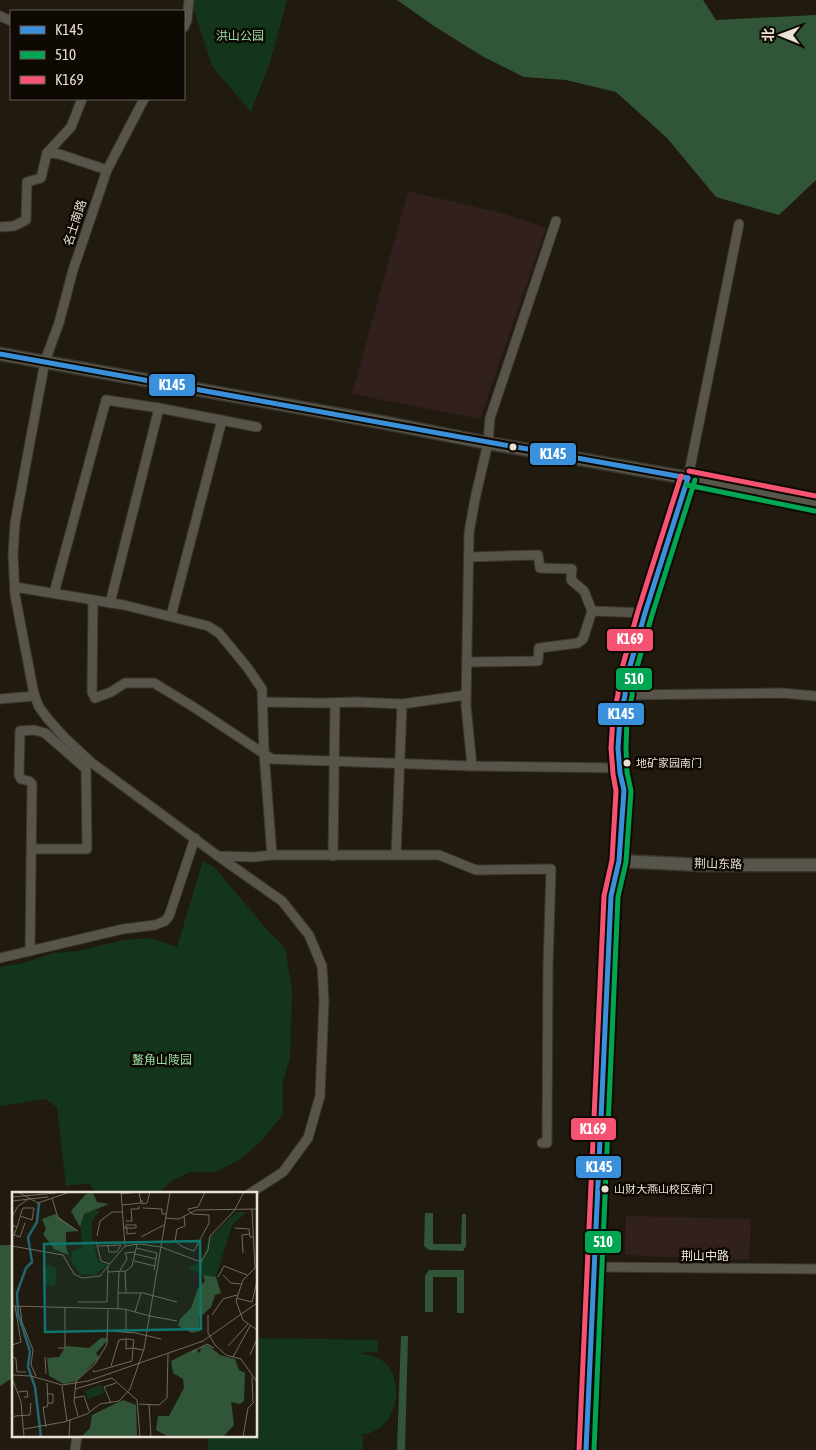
<svg xmlns="http://www.w3.org/2000/svg" width="816" height="1450" viewBox="0 0 816 1450" font-family="'Asap Condensed','Noto Sans SC',sans-serif">
	<style>
		.commercial { fill: #32201f }
		.green { fill: #13361a }
		.forest { fill: #315637 }
		.lines { fill: none; stroke-linecap: round; stroke-linejoin: round }
		.street-casing { stroke: #3b362e; stroke-width: 11 }
		.secondary-casing { stroke: #3b362e; stroke-width: 15 }
		.street { stroke: #59544a; stroke-width: 9 }
		.secondary { stroke: #57564b; stroke-width: 12 }
		.bus-1-casing { stroke: #0e0902; stroke-width: 9 }
		.bus-2-casing { stroke: #0e0902; stroke-width: 9 }
		.bus-3-casing { stroke: #0e0902; stroke-width: 9 }
		.bus-1 { stroke: #3a90db; stroke-width: 5 }
		.bus-2 { stroke: #00a651; stroke-width: 5 }
		.bus-3 { stroke: #f65372; stroke-width: 5 }
		.bus-dot { fill: #e9e1d4; stroke: #0e0902; stroke-width: 2 }
		.labels { text-anchor: middle; dominant-baseline: central; stroke-width: 5; stroke-linejoin: round; paint-order: stroke }
		.bus-label { font-size: 11px; fill: #e9e1d4; stroke: #0e0902; text-anchor: start }
		.park-label { font-size: 12px; fill: #9adda6; stroke: #0e0902 }
		.street-label { font-size: 12px; fill: #e9e1d4; stroke: #0e0902 }
		.inset-river { fill: none; stroke: #23656f; stroke-width: 2.5 }
		.inset-road { fill: none; stroke: #716a5e; stroke-width: 1 }
		.view { fill: #0f766e; fill-opacity: 0.15; stroke: #0f766e; stroke-width: 2.5 }
		.inset-edge { fill: none; stroke: #e9e1d4; stroke-width: 2.5 }
		.line-badge { stroke: #0e0902; stroke-width: 2 }
		.badge-label { font-size: 14px; text-anchor: middle; font-weight: bold; fill: #fff }
	</style>
	<rect width="100%" height="100%" fill="#211b0f"/>
	<g class="commercial">
		<polygon points="408,191 501,213 546,228 480,419 352,394"/>
		<polygon points="626,1216 751,1219 749,1260 625,1255"/>
	</g>
	<g class="green">
		<polygon points="191,0 287,0 270,62 251,112 212,66"/>
		<polygon points="203,861 215,868 269,932 285,948 292,990 290,1058 283,1081 283,1114 263,1139 242,1158 216,1172 189,1172 170,1182 158,1194 96,1194 90,1183 66,1186 57,1107 46,1099 0,1106 0,967 23,963 54,953 78,951 124,940 150,938 177,947"/>
		<path d="M256 1338 378 1340V1352L359 1353C368 1355 377 1356 384 1362 390 1367 394 1375 395 1382 400 1402 390 1426 370 1433 366 1434 362 1434 358 1435L363 1436V1450H208V1436H256Z"/>
	</g>
	<g class="forest">
		<polygon points="397,0 703,0 716,20 816,15 816,180 779,215 716,197 667,138 616,92 566,80 524,77 482,56 434,26"/>
		<polygon points="425,1213 433,1213 433,1244 461,1244 462,1214 466,1214 466,1246 463,1251 429,1250 424,1246"/>
		<polygon points="0,1245 14,1245 14,1377 0,1386"/>
		<polygon points="429,1270 464,1270 464,1313 457,1313 457,1277 433,1277 433,1312 425,1312 425,1276"/>
		<polygon points="401,1336 408,1336 405,1450 397,1450"/>
	</g>
	<g class="lines">
		<g class="street-casing">
			<g id="street">
				<polyline points="0,16 11,21"/>
				<polyline points="184,27 187,20 189,0"/>
				<polyline points="144,99 107,170 73,270 59,323 45,361 15,523 13,554 15,595 34,694 39,707 48,719 64,737 92,763 218,856 255,857 272,855 439,855 476,870 551,869 548,965 547,1143 542,1143"/>
				<polyline points="47,153 71,127 82,99"/>
				<polyline points="556,221 490,418 488,443 475,499 469,533 466,706 472,766 620,768"/>
				<polyline points="0,227 14,226 26,220 27,182 41,178 47,153 59,154 107,170"/>
				<polyline points="688,478 739,224"/>
				<polyline points="469,557 538,555 540,568 572,569 571,580 584,591 592,611 645,613"/>
				<polyline points="15,587 124,605 208,626 219,633 247,667 262,689 264,753 272,855"/>
				<polyline points="54,593 106,400 159,408"/>
				<polyline points="93,600 92,692 95,698 111,692 125,683 154,683 192,706 272,759 472,766"/>
				<polyline points="110,603 159,408 257,427"/>
				<polyline points="171,616 222,420"/>
				<polyline points="467,662 538,661 539,648 578,643 583,639 592,611"/>
				<polyline points="625,695 782,693 816,696"/>
				<polyline points="0,699 35,696"/>
				<polyline points="263,702 322,703 356,702 402,704 466,695"/>
				<polyline points="396,855 402,704"/>
				<polyline points="218,856 282,901 309,935 322,966 324,1001 320,1096 308,1138 283,1172 249,1194"/>
				<polyline points="333,856 335,703"/>
				<polyline points="30,951 32,784 29,781 21,779 19,775 20,731 34,730 45,733 86,769 87,849 31,849"/>
				<polyline points="0,958 123,929 155,925 165,921 169,916 195,838"/>
				<polyline points="595,1267 816,1269"/>
				<polyline points="75,1450 77,1436"/>
			</g>
		</g>
		<g class="secondary-casing">
			<g id="secondary">
				<polyline points="0,354 386,423 488,443 688,478 816,504"/>
				<polyline points="619,861 701,865 816,865"/>
				<polyline points="586,1450 611,896 619,861 624,790 620,773 618,748 620,718 625,695 626,680 645,613 688,478"/>
			</g>
		</g>
		<use href="#street" class="street"/>
		<use href="#secondary" class="secondary"/>
		<g class="bus-1-casing">
			<g id="bus-1">
				<path d="M0 354C229 395 458 438 688 478"/>
				<polyline points="586,1450 611,896 619,861 624,790 620,773 618,748 620,718 625,695 626,680 645,613 688,478"/>
			</g>
		</g>
		<g class="bus-2-casing">
			<g id="bus-2">
				<polyline points="687,485 815,511"/>
				<polyline points="594,1450 618,897 626,862 631,791 627,772 626,748 627,719 632,696 633,681 652,615 695,480"/>
			</g>
		</g>
		<g class="bus-3-casing">
			<g id="bus-3">
				<polyline points="689,471 816,496"/>
				<polyline points="579,1450 604,896 612,860 616,791 613,774 611,748 613,717 618,694 619,679 638,611 681,476"/>
			</g>
		</g>
		<use href="#bus-1" class="bus-1"/>
		<use href="#bus-2" class="bus-2"/>
		<use href="#bus-3" class="bus-3"/>
	</g>
	<g class="bus-dot">
		<circle cx="513" cy="447" r="4.5"/>
		<circle cx="627" cy="763" r="4.5"/>
		<circle cx="605" cy="1189" r="4.5"/>
	</g>
	<g class="labels">
		<g class="bus-label">
			<text x="636" y="763">地矿家园南门</text>
			<text x="614" y="1189">山财大燕山校区南门</text>
		</g>
		<g class="park-label">
			<text x="240" y="36">洪山公园</text>
			<text x="162" y="1060">鳌角山陵园</text>
		</g>
		<g class="street-label">
			<text transform="translate(75 223) rotate(-72)">名士南路</text>
			<text transform="translate(718 864) rotate(1)">荆山东路</text>
			<text x="705" y="1256">荆山中路</text>
		</g>
	</g>
	<g transform="translate(12 1192)">
		<rect width="245" height="245" fill="#211b0f"/>
		<path d="M78 17 88 19 80 28V44L86 70 96 73 82 83 68 82 59 68 60 59 70 56 68 27ZM225 20H235L220 33 204 85 196 86 176 76 189 70 197 46ZM39 73 44 77V92L39 95 32 91V74ZM89 193 92 201 76 207 73 199Z" fill="#13361a"/>
		<path d="M81 1 85 10 97 12 72 22 68 35 59 19 74 2ZM43 22 65 39 54 40V56L57 63 42 57 31 42 34 37 30 27ZM191 83 204 85 209 101 203 103 199 115 187 126 188 139 180 141 166 134 168 127 179 116 186 96 193 89ZM89 146H95V149L84 161 87 166 64 189 52 192 37 184 35 166 47 165 54 154 77 156ZM196 153 208 163 223 167 227 178 233 181 232 209 228 212 219 210 222 233 211 245H157L144 238 146 224H157L172 196 171 187 161 181 159 169 183 157 188 161 189 155ZM111 208 124 213 125 245H69L78 236 80 223Z" fill="#315637"/>
		<path class="inset-river" d="M27 11 25 30 16 45 20 70 14 76 5 101 6 122 18 159 16 175 23 195 29 245"/>
		<path class="inset-road" d="M6 0 26 11 58 0M109 0 113 54M109 2 126 0M0 5 44 1M40 6 46 26 66 39M130 8V12L135 11 138 0M0 9 36 5M110 13 129 11 127 0M131 16 150 17V22H154M240 17 243 76 231 88 224 109 231 128 245 138M0 25 6 14 18 6M153 26 167 27 184 18 245 17M114 29H120L119 17H127V14M0 33 5 35 2 43 8 45 13 31M5 35 10 18 11 16H22L20 28 8 24M112 36H124V33H114V36M115 36V42L124 41M223 36 237 37 238 45H241M85 44 88 29 100 20H110M129 45 152 33M84 49 89 69 98 72M0 54 51 63 62 82 70 86 88 84 96 74M86 54 109 53 105 60H97L96 54M171 55 182 59 197 31V23L180 22 176 17 186 15 193 0M171 55 163 49 165 37 173 34 172 24M124 56 145 61 144 67M231 61 230 43 238 42M123 62 144 67 142 78M122 69 143 74M113 79 114 101M96 80 114 79 120 74 125 52M211 83 219 91 229 92M206 85 212 74 235 83M106 101 107 80 115 67 113 61 123 60M224 106 240 110 245 89M66 110H95L96 74 113 54 128 52 149 55 189 70 196 58 198 44 222 19 232 0M0 114 112 117 138 124M8 114 10 130 21 158 19 173 24 184M106 117V101H131L165 110M114 118V139M123 120 129 101M196 123V141L203 153 214 163 229 167 245 190M200 123 211 107 225 103M138 124 165 129M96 139 124 141 149 147M0 153 9 150 3 114M216 154 236 132M46 156H53V116M180 160 195 152 202 156M238 163 245 147M0 164 4 167 5 180H14M33 165 34 182M221 165 238 134M99 174 107 148 114 147H117L122 148 121 156 114 157V147M81 178 82 180 120 169 121 156 131 158M0 183 19 184 50 193 76 189 191 149 245 111M0 186 9 210 12 245M50 194 55 229M63 197 100 186 125 208 128 245M6 200 15 199 16 205H12M36 202H41V211H36M62 206 72 204 77 219M99 211 92 195 104 191M127 212 147 213 155 206 156 161M137 212 139 245M66 224 62 209 64 189 83 172 95 152 96 118M0 227 3 224 18 223 19 211M34 235 31 215H35L36 211 35 191M12 237 52 230 75 222 88 212 107 209 118 197 132 157 158 0M57 245 58 228M231 245 236 216 241 211 240 185"/>
		<path class="view" d="M188 49 189 137 33 140 32 52Z"/>
		<rect width="245" height="245" class="inset-edge"/>
	</g>
	<g class="line-badge">
		<rect x="148" y="373" width="48" height="24" rx="5" fill="#3a90db"/>
		<rect x="529" y="442" width="48" height="24" rx="5" fill="#3a90db"/>
		<rect x="606" y="628" width="48" height="24" rx="5" fill="#f65372"/>
		<rect x="615" y="667" width="38" height="24" rx="5" fill="#00a651"/>
		<rect x="597" y="702" width="48" height="24" rx="5" fill="#3a90db"/>
		<rect x="570" y="1117" width="47" height="24" rx="5" fill="#f65372"/>
		<rect x="575" y="1155" width="47" height="24" rx="5" fill="#3a90db"/>
		<rect x="584" y="1230" width="38" height="24" rx="5" fill="#00a651"/>
	</g>
	<g class="badge-label">
		<text x="172" y="390">K145</text>
		<text x="553" y="459">K145</text>
		<text x="630" y="644">K169</text>
		<text x="634" y="684">510</text>
		<text x="621" y="719">K145</text>
		<text x="593" y="1134">K169</text>
		<text x="599" y="1172">K145</text>
		<text x="603" y="1247">510</text>
	</g>
	<rect x="10" y="10" width="175" height="90" fill="#0e0902" stroke="#665f56"/>
	<rect x="20" y="26" width="25" height="8" fill="#3a90db" stroke="#665f56"/>
	<text x="55" y="35" font-size="15" fill="#e9e1d4">K145</text>
	<rect x="20" y="51" width="25" height="8" fill="#00a651" stroke="#665f56"/>
	<text x="55" y="60" font-size="15" fill="#e9e1d4">510</text>
	<rect x="20" y="76" width="25" height="8" fill="#f65372" stroke="#665f56"/>
	<text x="55" y="85" font-size="15" fill="#e9e1d4">K169</text>
	<g transform="translate(781 35) rotate(271)" stroke="#0e0902" stroke-width="4" paint-order="stroke">
	<path d="M0-4L9 19L0 12L-9 19Z" fill="#e9e1d4"/>
	<text y="-8" font-size="14" font-weight="bold" text-anchor="middle" fill="#e9e1d4">北</text>
	</g>
</svg>
